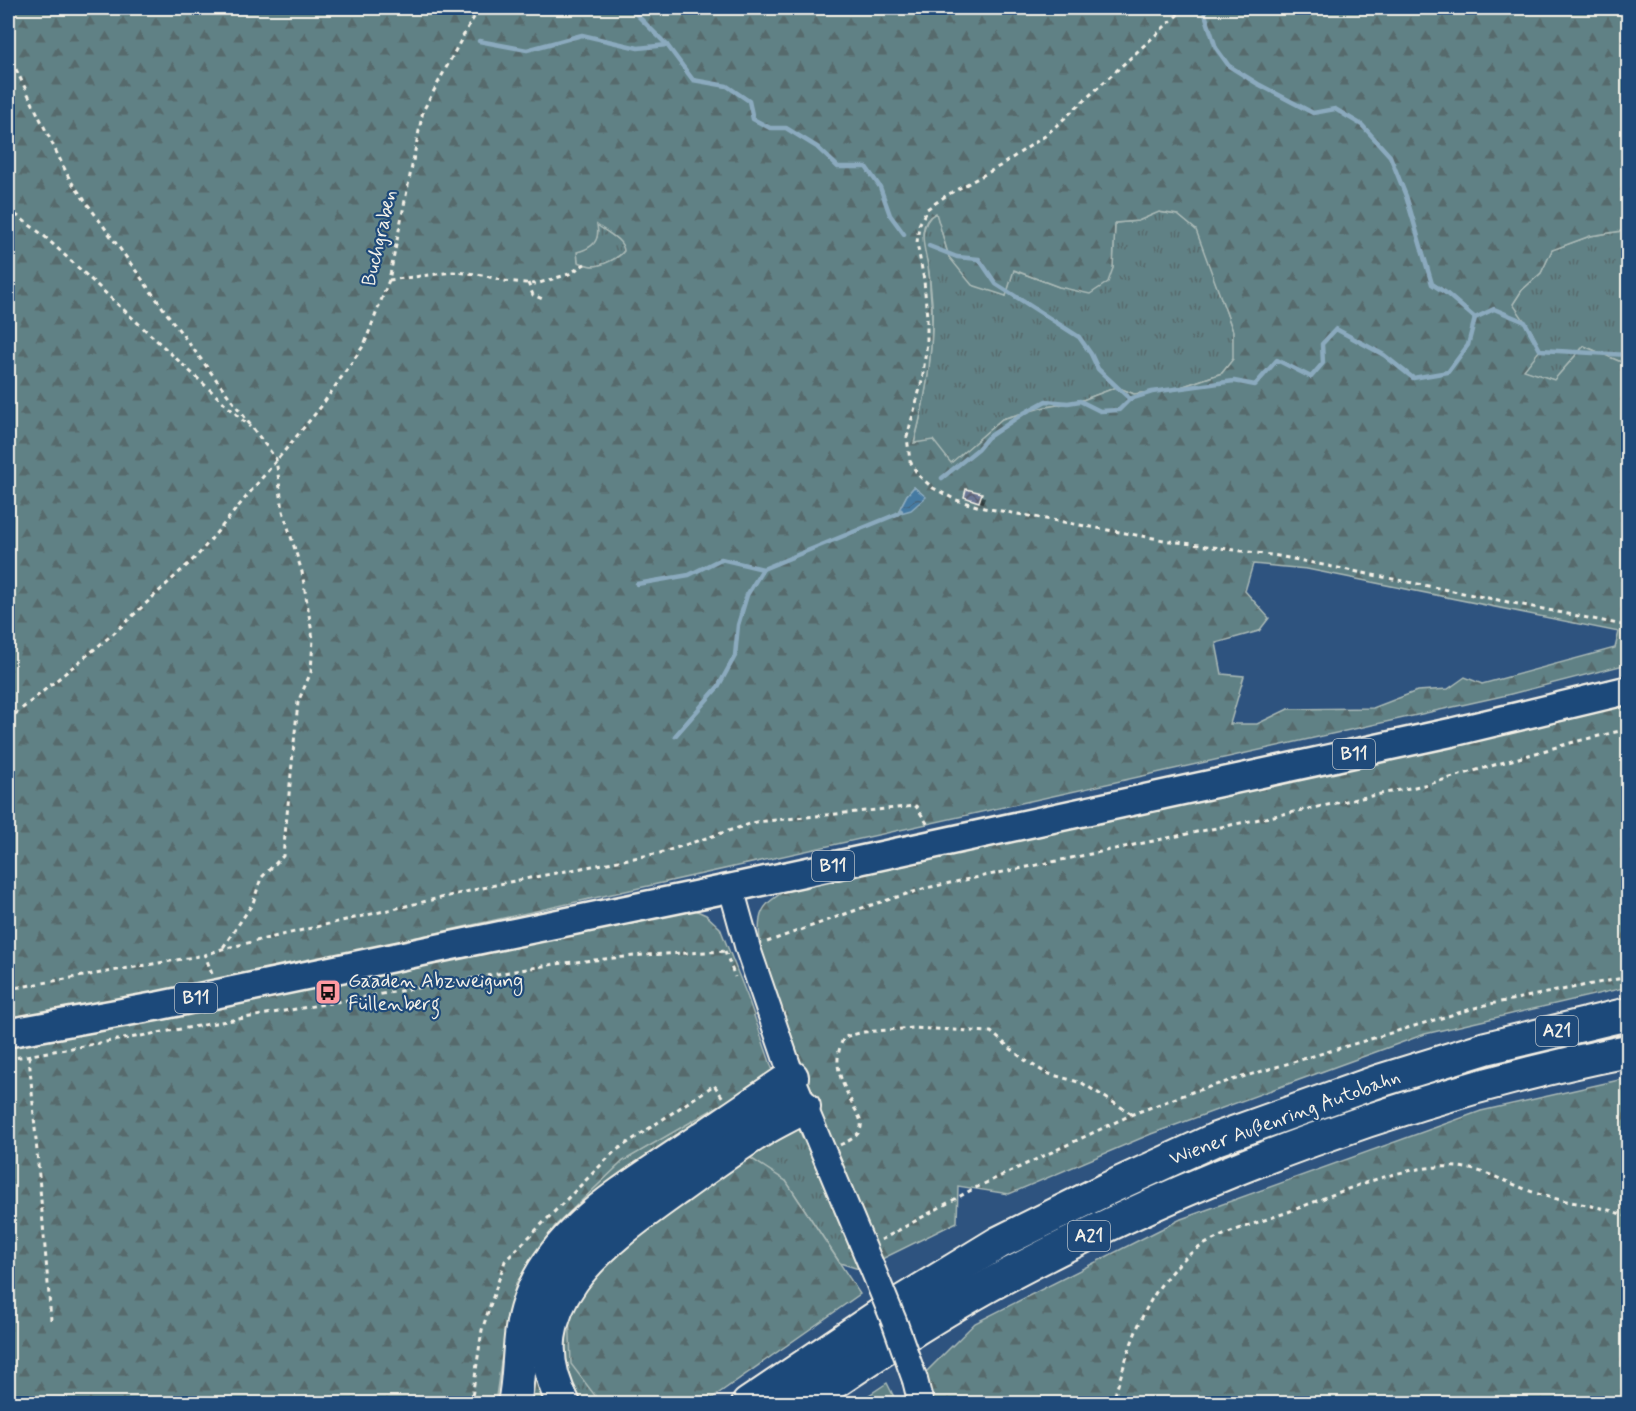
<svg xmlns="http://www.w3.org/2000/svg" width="1636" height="1411" viewBox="0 0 1636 1411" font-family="Mynerve,sans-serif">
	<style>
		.grass { fill: url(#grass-tufts); stroke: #aab9b6; stroke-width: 1.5 }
		.forest { fill: url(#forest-firs); stroke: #aab9b6; stroke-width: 1.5; fill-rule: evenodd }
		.water { fill: url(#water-waves); stroke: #8baabe; stroke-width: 1.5 }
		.shadow { fill: #0007 }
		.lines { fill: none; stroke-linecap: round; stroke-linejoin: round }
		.stream { stroke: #8baabe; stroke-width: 4.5 }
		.building { fill: url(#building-cross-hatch); stroke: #f4f1e8; stroke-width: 1.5 }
		.secondary-casing { stroke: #f4f1e8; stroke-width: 28 }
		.primary-casing { stroke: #f4f1e8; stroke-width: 32 }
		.motorway-casing { stroke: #f4f1e8; stroke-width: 36 }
		.path { stroke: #f4f1e8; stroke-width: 3; stroke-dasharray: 4.5 4.5; stroke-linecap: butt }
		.secondary { stroke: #1f4a7a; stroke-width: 24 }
		.primary { stroke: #1f4a7a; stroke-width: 27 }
		.motorway { stroke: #1f4a7a; stroke-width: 32 }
		.secondary-bridge-casing { stroke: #f4f1e8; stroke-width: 28; stroke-linecap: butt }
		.secondary-bridge { stroke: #1f4a7a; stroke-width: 24 }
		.labels { text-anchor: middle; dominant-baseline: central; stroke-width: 4.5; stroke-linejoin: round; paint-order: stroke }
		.shield { fill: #1f4a7a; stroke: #b4bfc7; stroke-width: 1.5 }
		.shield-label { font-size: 18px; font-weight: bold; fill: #f4f1e8 }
		.street-label { font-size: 20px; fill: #f4f1e8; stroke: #1f4a7a }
		.poi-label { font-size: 20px; fill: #f4f1e8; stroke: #1f4a7a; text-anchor: start }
	</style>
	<defs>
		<pattern id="grass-tufts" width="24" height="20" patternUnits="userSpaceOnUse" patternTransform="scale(1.5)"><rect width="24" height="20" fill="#608185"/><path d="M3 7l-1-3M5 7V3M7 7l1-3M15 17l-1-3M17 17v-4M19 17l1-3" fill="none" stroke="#576a6c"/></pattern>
		<pattern id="forest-firs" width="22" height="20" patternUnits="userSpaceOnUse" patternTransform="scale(1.5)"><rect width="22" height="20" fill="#608185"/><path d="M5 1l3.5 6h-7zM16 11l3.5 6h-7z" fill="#576a6c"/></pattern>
		<pattern id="water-waves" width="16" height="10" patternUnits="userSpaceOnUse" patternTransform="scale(1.5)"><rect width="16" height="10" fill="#457aa2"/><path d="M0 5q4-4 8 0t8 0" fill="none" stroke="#476479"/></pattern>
		<pattern id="building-cross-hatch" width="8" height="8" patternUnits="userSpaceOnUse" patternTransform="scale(1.5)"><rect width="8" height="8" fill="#6b7695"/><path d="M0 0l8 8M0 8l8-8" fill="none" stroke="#5c6171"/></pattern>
	</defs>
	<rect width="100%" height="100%" fill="#2e537f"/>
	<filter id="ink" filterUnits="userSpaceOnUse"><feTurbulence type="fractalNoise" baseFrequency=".0167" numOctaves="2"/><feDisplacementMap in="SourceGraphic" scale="12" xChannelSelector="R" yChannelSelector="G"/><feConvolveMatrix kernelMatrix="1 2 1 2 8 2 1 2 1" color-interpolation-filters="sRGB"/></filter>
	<g filter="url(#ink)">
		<g class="grass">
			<path d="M936 212 949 257 1006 296 1013 270 1059 287 1113 268 1115 223 1138 221 1158 212 1178 215 1197 230 1233 331 1234 359 1222 373 1175 389 1134 394 1117 387 1080 401 1041 408 1002 419 951 464 914 444C926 397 934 351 932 303 931 291 930 278 928 266 926 256 921 246 923 235 924 226 929 217 936 212Z"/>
			<path d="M596 224 620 241 624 245V251C619 258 602 266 593 266 588 266 582 263 578 263L577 252C591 248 602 239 596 224Z"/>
			<polygon points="1628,230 1628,365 1584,346 1554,380 1523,370 1513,304 1522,290 1541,273 1552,250 1590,236"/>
			<polygon points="774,1074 862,1270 840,1263 786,1181 596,1397 608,1403 495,1404 505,1335 516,1283 555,1226 623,1161"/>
			<polygon points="694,1397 709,1400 705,1403 670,1404"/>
		</g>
		<g class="forest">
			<path d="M8 8H1628V230L1590 236 1552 250 1541 273 1522 290 1513 304 1532 332 1540 350 1524 370 1554 380 1584 346 1628 365V664L1507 695 387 944 394 971 528 941 681 911 695 910 706 915 720 928 748 998 774 1074 623 1161 555 1226 516 1283 505 1335 495 1403H8ZM1159 212 1178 215 1196 230 1233 331V359L1222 373 1175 389 1134 394 1117 387 1080 401 1041 408 1002 419 951 463 933 440 914 443C927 393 936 341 930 289 930 281 929 274 928 266 925 249 915 223 936 213L949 257 972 285 1006 296 1014 270 1059 287 1090 294 1108 282 1113 268 1115 223 1138 221ZM597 225C606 232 623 239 624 251 619 258 602 266 593 266 588 266 582 263 578 262L577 252C593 248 600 241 597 225ZM914 487 925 497 897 514 907 495ZM1253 564 1307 569 1619 632 1615 648 1482 684 1465 677 1448 689 1417 691 1373 708 1288 709 1257 724H1230L1244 676 1222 674 1216 643 1259 631 1269 618 1245 591Z"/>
			<path d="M1628 700V987L1425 1034 1151 1134 1009 1194 958 1186 957 1222 880 1260C847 1178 812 1096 783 1012 774 986 755 946 760 919 762 905 773 899 783 892L943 852Z"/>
			<polygon points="1628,1078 1628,1403 931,1404 923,1375 975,1323 1181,1219 1481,1111"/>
			<polygon points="749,1157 786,1181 860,1294 709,1400 694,1397 670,1403 608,1403 596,1397 571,1364 569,1309 597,1265"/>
			<polygon points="536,1333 555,1403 527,1404"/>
			<polygon points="887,1383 897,1403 857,1403"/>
		</g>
		<polygon class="water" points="914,487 926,497 911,510 897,514 907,495"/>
		<polygon class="shadow" points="967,491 985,497 983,503 969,498"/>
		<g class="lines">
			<g class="stream">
				<polyline points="630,8 667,45 693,80 727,86 749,101 753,119 770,128 786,128 817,147 838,167 866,167 880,187 890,215 904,234"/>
				<polyline points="1204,11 1216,48 1229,66 1258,84 1313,113 1335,109 1362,125 1390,156 1406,196 1432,284 1446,293 1475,318"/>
				<polyline points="479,41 527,50 582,35 638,48 667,45"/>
				<polyline points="929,246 957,257 979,259 996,284 1079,337 1091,354 1098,369 1130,399"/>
				<polyline points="942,478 978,449 987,438 1024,413 1046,401 1068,403 1080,401 1100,411 1119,410 1130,399 1152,392 1234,381 1255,385 1277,360 1311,377 1323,363 1322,344 1336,329 1384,355 1413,378 1448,372 1468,345 1475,318 1494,309 1525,322 1540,350 1628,355"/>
				<polyline points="637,584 689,575 721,559 763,569 897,514 901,511"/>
				<polyline points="675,736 718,687 735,656 738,625 747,595 763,569"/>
			</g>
		</g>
		<polygon class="building" points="966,489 982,493 979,502 964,497"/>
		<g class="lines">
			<g class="secondary-casing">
				<g id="secondary">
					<polyline points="731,888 748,949 792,1077 871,1265"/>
					<polyline points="915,1380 921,1404"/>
				</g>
			</g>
			<g class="primary-casing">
				<polyline id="primary" points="8,1033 158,1006 731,888 1453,732 1628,690"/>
			</g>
			<g class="motorway-casing">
				<g id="motorway">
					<path d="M514 1404C521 1371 517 1335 528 1304 552 1232 623 1192 682 1152 719 1127 755 1102 792 1077"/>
					<path d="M564 1404C511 1305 607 1239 677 1189 705 1169 734 1147 764 1129 777 1121 791 1115 804 1107"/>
					<polyline points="748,1404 880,1315 998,1243 1107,1189 1216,1139 1379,1081 1486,1048 1628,1014"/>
					<path d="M802 1404C870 1358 938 1312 1010 1274 1202 1173 1416 1093 1628 1051"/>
				</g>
			</g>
			<g class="path">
				<polyline points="1185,8 1045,136 1000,166 947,195 927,209 919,225 917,243 924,280 927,318 927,342 922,381 907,437 910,461 918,475 933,488 956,500 984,508 1170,541 1278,556 1628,626"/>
				<polyline points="8,53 70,180 176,326 276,459 283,511 302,572 313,639 311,672 298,702 283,856 261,878 253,903 222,949"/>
				<polyline points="8,209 43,235 250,427"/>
				<polyline points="389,280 453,272 478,274 505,281 536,284 569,274 585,264"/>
				<polyline points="528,283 533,295 545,300"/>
				<polyline points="8,720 113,634 198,555 320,408 364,345 389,280 423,111 468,27 480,8"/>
				<polyline points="767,942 865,907 926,888 1429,784 1574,742 1628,729"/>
				<polyline points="725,951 735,977"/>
				<polyline points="212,974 205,955 222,949 504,883 660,853 756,822 916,806 928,825"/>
				<polyline points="8,989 205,955"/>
				<polyline points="29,1056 51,1320"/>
				<polyline points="8,1059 555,964 644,955 728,951"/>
				<path d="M840 1145C848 1141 859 1137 861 1127 862 1121 858 1114 855 1109 843 1084 830 1065 844 1037L864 1032 913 1028 991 1032 1023 1059 1046 1073 1082 1083 1132 1114"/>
				<polyline points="881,1240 973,1189 1133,1114 1192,1092 1485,1005 1628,977"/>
				<polyline points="471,1404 482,1330 505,1261 614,1152 714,1085 723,1098"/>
				<path d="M1112 1404C1130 1348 1140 1300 1184 1259 1210 1235 1255 1224 1288 1212 1339 1193 1402 1163 1458 1167 1489 1170 1516 1188 1545 1196 1573 1204 1601 1205 1628 1217"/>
			</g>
			<use href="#secondary" class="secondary"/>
			<use href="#primary" class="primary"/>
			<use href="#motorway" class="motorway"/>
			<g class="secondary-bridge-casing">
				<polyline id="secondary-bridge" points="871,1265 894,1321 915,1380"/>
			</g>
			<use href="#secondary-bridge" class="secondary-bridge"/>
		</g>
	</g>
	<defs>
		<g id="bus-square" transform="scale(1.35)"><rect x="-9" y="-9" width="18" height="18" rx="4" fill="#ff9aa2" stroke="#1f4a7a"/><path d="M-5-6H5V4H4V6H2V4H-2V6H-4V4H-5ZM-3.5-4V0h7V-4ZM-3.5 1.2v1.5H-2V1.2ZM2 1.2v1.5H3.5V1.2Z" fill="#111"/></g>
	</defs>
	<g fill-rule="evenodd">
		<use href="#bus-square" x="328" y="992"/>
	</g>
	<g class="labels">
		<g class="shield">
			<rect x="1333" y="739" width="42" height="30" rx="4.5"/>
			<rect x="812" y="851" width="42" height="30" rx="4.5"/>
			<rect x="175" y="983" width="42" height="30" rx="4.5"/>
			<rect x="1536" y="1016" width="42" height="30" rx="4.5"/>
			<rect x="1068" y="1221" width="42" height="30" rx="4.5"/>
		</g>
		<g class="shield-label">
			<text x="1354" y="754">B11</text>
			<text x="833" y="866">B11</text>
			<text x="196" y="998">B11</text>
			<text x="1557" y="1031">A21</text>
			<text x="1089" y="1236">A21</text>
		</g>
		<g class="street-label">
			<text transform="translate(380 238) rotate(-77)">Buchgraben</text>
			<text transform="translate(1285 1118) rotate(-20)">Wiener Außenring Autobahn</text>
		</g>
		<g class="poi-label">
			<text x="348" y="981">Gaaden Abzweigung<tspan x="348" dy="23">Füllenberg</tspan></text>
		</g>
	</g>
	<rect width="1636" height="1411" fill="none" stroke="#1f4a7a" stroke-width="30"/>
	<rect x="15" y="15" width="1606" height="1381" fill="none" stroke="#f4f1e8" stroke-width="2" filter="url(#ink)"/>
</svg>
